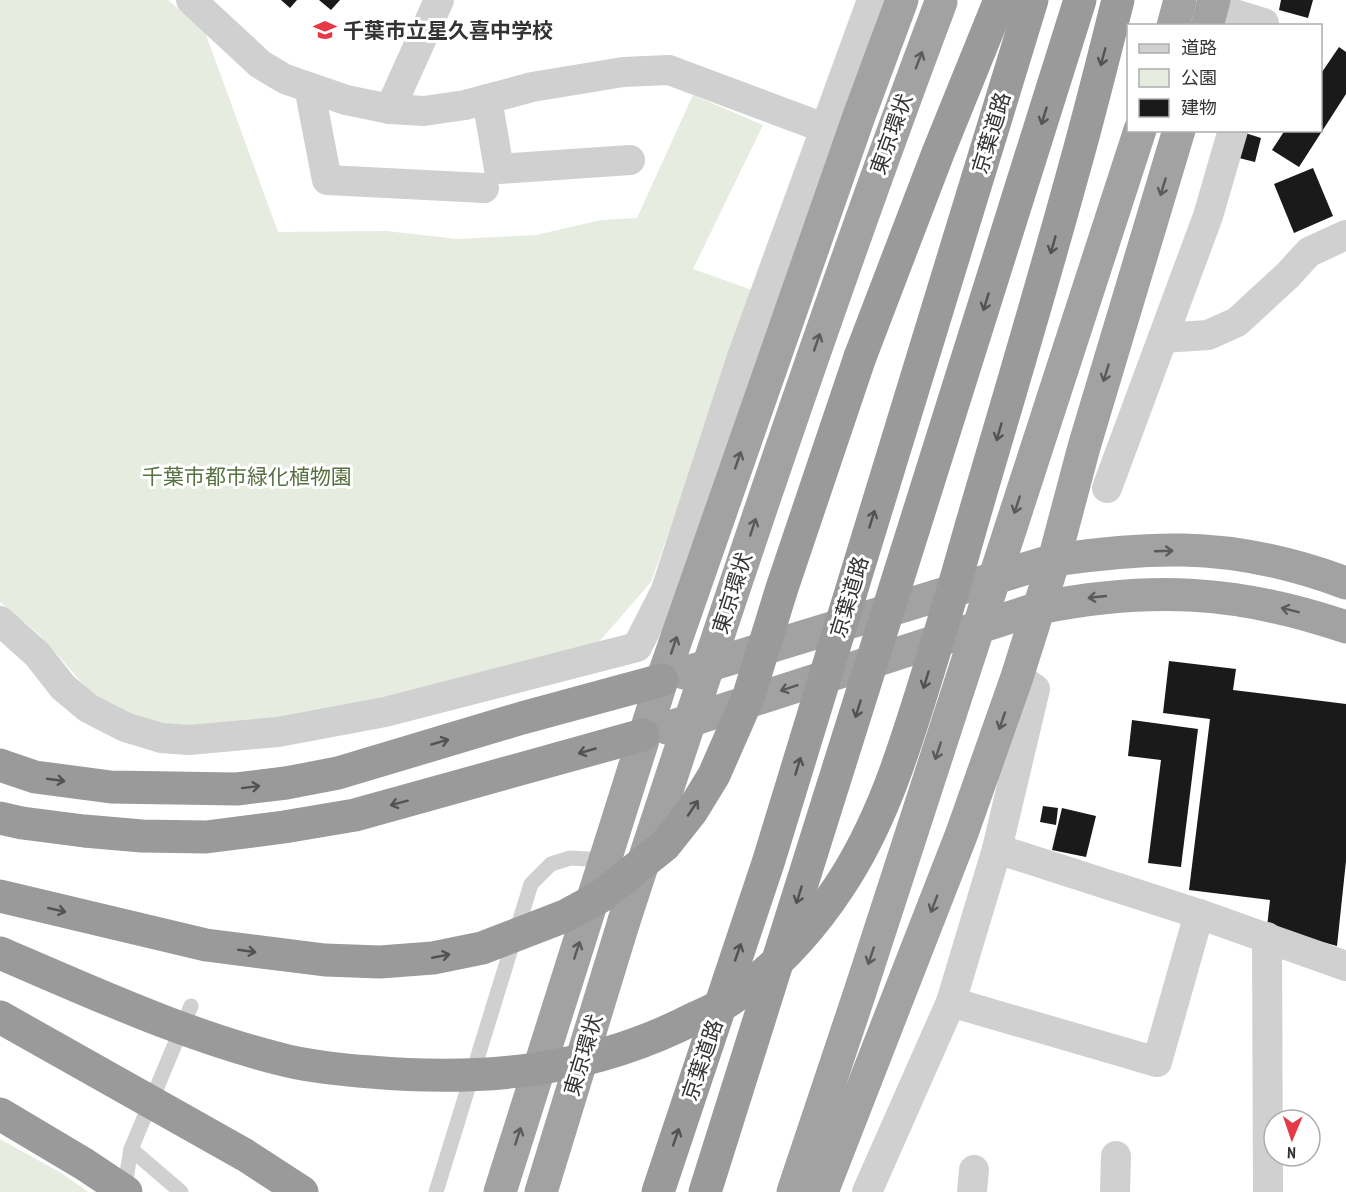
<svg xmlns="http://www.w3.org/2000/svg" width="1346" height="1192" viewBox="0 0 1346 1192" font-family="'PT Sans Narrow','Noto Sans JP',sans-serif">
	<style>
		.green { fill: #e6ecdf }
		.building { fill: #1a1a1a }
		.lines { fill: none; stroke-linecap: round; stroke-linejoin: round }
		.service { stroke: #d0d0d0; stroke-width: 15 }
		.minor { stroke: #d0d0d0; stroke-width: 30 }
		.trunk { stroke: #a2a2a2; stroke-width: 33 }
		.motorway { stroke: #9a9a9a; stroke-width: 33 }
		.trunk-bridge { stroke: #a2a2a2; stroke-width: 33 }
		.motorway-bridge { stroke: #9a9a9a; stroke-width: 33 }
		.oneway { stroke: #525252 }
		.oneway2 { stroke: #5a5a5a }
		.labels { text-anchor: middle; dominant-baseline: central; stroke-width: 6; stroke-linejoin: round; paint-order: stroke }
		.poi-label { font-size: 21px; font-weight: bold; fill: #333; stroke: #fff; text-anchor: start }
		.street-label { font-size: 21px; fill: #333; stroke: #fff }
		.park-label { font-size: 21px; fill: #56703f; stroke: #fff }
	</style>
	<rect width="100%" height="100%" fill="#fff"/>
	<g class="green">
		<polygon points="0,0 168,0 205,32 278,232 386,231 458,239 536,235 601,220 637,218 693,95 763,125 693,269 755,291 651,582 592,650 341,708 201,730 159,723 121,712 91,693 40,635 0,602"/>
		<polygon points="0,1139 63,1174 88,1192 0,1192"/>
	</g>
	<g class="building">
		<polygon points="281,0 297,0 290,8"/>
		<polygon points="319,0 340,0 331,10"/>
		<polygon points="1281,0 1313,0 1308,18 1279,10"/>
		<polygon points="1339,47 1346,52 1346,94 1299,167 1272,150 1285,130 1320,130 1320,75"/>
		<polygon points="1242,132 1261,138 1255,162 1235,157"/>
		<polygon points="1313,168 1333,216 1294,233 1274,184"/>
		<polygon points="1169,661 1236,669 1233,690 1346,704 1346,861 1337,946 1267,927 1270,900 1189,890 1210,719 1163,713"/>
		<polygon points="1132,720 1198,729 1181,867 1148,863 1161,760 1128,756"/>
		<polygon points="1043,806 1058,808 1056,825 1040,822"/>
		<polygon points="1062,808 1096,816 1086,857 1052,850"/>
	</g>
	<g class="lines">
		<g class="service">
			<polyline points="131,1149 181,1192"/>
			<polyline points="124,1191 131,1149 191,1006"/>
			<polyline points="436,1192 531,884 551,864 570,858 606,860"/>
		</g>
		<g class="minor">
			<polyline points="191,0 260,64 285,79 346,100 390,109 424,111 465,105 532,87 623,72 669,70 824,128"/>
			<polyline points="1231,13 1264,23"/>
			<polyline points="309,87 327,180 484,188"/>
			<polyline points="487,99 499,169 630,160"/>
			<polyline points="390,109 439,0"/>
			<polyline points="1163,338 1208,335 1237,322 1288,275 1309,252 1346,235"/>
			<polyline points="1107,488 1208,216 1233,130"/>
			<polyline points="0,621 37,654 63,687 88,708 125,727 161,738 189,740 278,732 385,712 637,647 666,590 742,357 872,0"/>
			<polyline points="997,849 1199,914 1346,966"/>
			<polyline points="1267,937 1268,1192"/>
			<polyline points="951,1002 1157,1062 1199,914"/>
			<polyline points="867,1192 951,1002 997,849 1035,689 1017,677"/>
			<polyline points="972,1192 974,1170"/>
			<polyline points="1115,1192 1116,1156"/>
		</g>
		<g class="trunk">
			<polyline points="1173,26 1180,0"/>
			<polyline points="1207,26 1214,0"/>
			<path d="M684 673 1054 560C1096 554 1140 549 1183 550 1238 551 1295 564 1346 583"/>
			<path d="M667 728 1039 608C1150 586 1238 590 1346 627"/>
			<polyline points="500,1192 662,680 859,116 902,0"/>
			<polyline points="541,1192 624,921"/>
			<polyline points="793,1192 859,995"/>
			<polyline points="822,1192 962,833 1017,677 1054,560 1084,447 1179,130"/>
		</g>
		<g class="motorway">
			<polyline points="860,357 938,153 1000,0"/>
			<polyline points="0,765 35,777 111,787 237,789 286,783 338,773 522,718 662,680"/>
			<polyline points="0,818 22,823 84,831 142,836 206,837 284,827 355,815 643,735"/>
		</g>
		<g class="trunk-bridge">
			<path d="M624 921C725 613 827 305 941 2"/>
			<polyline points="859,995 1140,130"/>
		</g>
		<g class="motorway-bridge">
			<polyline points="0,896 206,945 325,960 380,962 433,958 482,948 565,916 600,897 665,845 692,811 714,775 749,695 782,588 860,357"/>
			<path d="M0 953C94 993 188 1037 288 1061 315 1067 343 1070 371 1072 486 1082 593 1071 697 1017 708 1012 720 1007 730 1000 774 970 810 931 839 887 881 824 903 753 925 682 941 631 956 580 970 530 1004 413 1039 297 1071 180 1088 121 1103 60 1118 0"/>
			<polyline points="0,1017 245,1155 302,1192"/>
			<polyline points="0,1114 84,1164 126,1192"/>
			<polyline points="658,1192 769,860 1032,0"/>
			<polyline points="705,1192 1080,0"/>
		</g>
	</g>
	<defs><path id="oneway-shaft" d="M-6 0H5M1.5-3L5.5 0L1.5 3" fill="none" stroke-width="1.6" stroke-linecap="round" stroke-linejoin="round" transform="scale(1.5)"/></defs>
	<g class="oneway">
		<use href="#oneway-shaft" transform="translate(1103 57) rotate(105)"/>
		<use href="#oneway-shaft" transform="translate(1044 116) rotate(107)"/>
		<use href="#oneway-shaft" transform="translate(1053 245) rotate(106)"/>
		<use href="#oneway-shaft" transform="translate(986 302) rotate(107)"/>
		<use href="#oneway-shaft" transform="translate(999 432) rotate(106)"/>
		<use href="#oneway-shaft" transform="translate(872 519) rotate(-73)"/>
		<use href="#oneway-shaft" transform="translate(926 680) rotate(107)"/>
		<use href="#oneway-shaft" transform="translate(858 709) rotate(107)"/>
		<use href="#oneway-shaft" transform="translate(440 742) rotate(-16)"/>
		<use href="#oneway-shaft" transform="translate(587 751) rotate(164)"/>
		<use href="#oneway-shaft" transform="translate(798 766) rotate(-73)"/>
		<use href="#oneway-shaft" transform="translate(56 780) rotate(8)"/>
		<use href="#oneway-shaft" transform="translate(251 787) rotate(-7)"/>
		<use href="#oneway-shaft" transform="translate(399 803) rotate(165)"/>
		<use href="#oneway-shaft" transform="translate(693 808) rotate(-56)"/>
		<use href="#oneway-shaft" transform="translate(799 895) rotate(107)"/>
		<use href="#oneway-shaft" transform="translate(57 910) rotate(13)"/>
		<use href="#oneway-shaft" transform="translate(247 951) rotate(8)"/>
		<use href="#oneway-shaft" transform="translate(738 952) rotate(-71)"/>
		<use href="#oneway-shaft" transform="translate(441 956) rotate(-11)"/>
		<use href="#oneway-shaft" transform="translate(676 1137) rotate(-71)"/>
	</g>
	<g class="oneway2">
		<use href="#oneway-shaft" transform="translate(919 60) rotate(-69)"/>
		<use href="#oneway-shaft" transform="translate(1163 187) rotate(107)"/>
		<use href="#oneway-shaft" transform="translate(817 342) rotate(-71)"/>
		<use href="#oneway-shaft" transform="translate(1106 373) rotate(107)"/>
		<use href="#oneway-shaft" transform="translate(738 460) rotate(-71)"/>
		<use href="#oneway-shaft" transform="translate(1017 505) rotate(108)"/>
		<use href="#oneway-shaft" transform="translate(753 527) rotate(-72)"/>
		<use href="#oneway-shaft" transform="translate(1164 551) rotate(-2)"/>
		<use href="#oneway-shaft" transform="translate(1097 597) rotate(174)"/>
		<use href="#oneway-shaft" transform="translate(1290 610) rotate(-166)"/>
		<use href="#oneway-shaft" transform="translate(674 645) rotate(-71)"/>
		<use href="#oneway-shaft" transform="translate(789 688) rotate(162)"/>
		<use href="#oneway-shaft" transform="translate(1002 721) rotate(109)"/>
		<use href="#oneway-shaft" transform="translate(938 751) rotate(108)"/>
		<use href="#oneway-shaft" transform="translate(934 904) rotate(111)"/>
		<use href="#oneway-shaft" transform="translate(577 950) rotate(-72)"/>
		<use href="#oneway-shaft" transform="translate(871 956) rotate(108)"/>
		<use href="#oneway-shaft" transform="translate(518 1136) rotate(-72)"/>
	</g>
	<defs>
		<g id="school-bare" transform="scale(1.8)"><path d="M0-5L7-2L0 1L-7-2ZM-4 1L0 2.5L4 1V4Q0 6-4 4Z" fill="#e63946" stroke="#fff" stroke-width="2.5" paint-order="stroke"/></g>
	</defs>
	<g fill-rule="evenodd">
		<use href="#school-bare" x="325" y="30"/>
	</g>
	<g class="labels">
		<g class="poi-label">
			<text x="343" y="30">千葉市立星久喜中学校</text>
		</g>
		<g class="street-label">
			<text transform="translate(991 133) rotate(-73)">京葉道路</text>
			<text transform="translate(891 134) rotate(-70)">東京環状</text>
			<text transform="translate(732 593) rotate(-72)">東京環状</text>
			<text transform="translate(849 597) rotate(-73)">京葉道路</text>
			<text transform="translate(583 1055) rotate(-73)">東京環状</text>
			<text transform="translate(702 1060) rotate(-71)">京葉道路</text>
		</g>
		<g class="park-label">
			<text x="247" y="476">千葉市都市緑化植物園</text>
		</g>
	</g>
	<rect x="1127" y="24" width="195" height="108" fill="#ffffff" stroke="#adadad" stroke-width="1.5"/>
	<rect x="1139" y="44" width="30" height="9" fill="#d0d0d0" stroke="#adadad" stroke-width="1.5"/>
	<text x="1181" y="54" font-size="18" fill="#333333">道路</text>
	<rect x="1139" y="69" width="30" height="18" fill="#e6ecdf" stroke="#adadad" stroke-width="1.5"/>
	<text x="1181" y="84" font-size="18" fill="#333333">公園</text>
	<rect x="1139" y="99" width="30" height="18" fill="#1a1a1a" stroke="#adadad" stroke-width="1.5"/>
	<text x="1181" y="114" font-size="18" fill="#333333">建物</text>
	<g transform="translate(1292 1138) rotate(182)"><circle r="28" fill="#ffffff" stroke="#adadad" stroke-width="1.5"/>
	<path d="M0-4.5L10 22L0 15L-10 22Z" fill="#e63946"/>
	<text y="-9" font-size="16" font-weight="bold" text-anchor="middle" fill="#333333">N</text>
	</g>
</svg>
